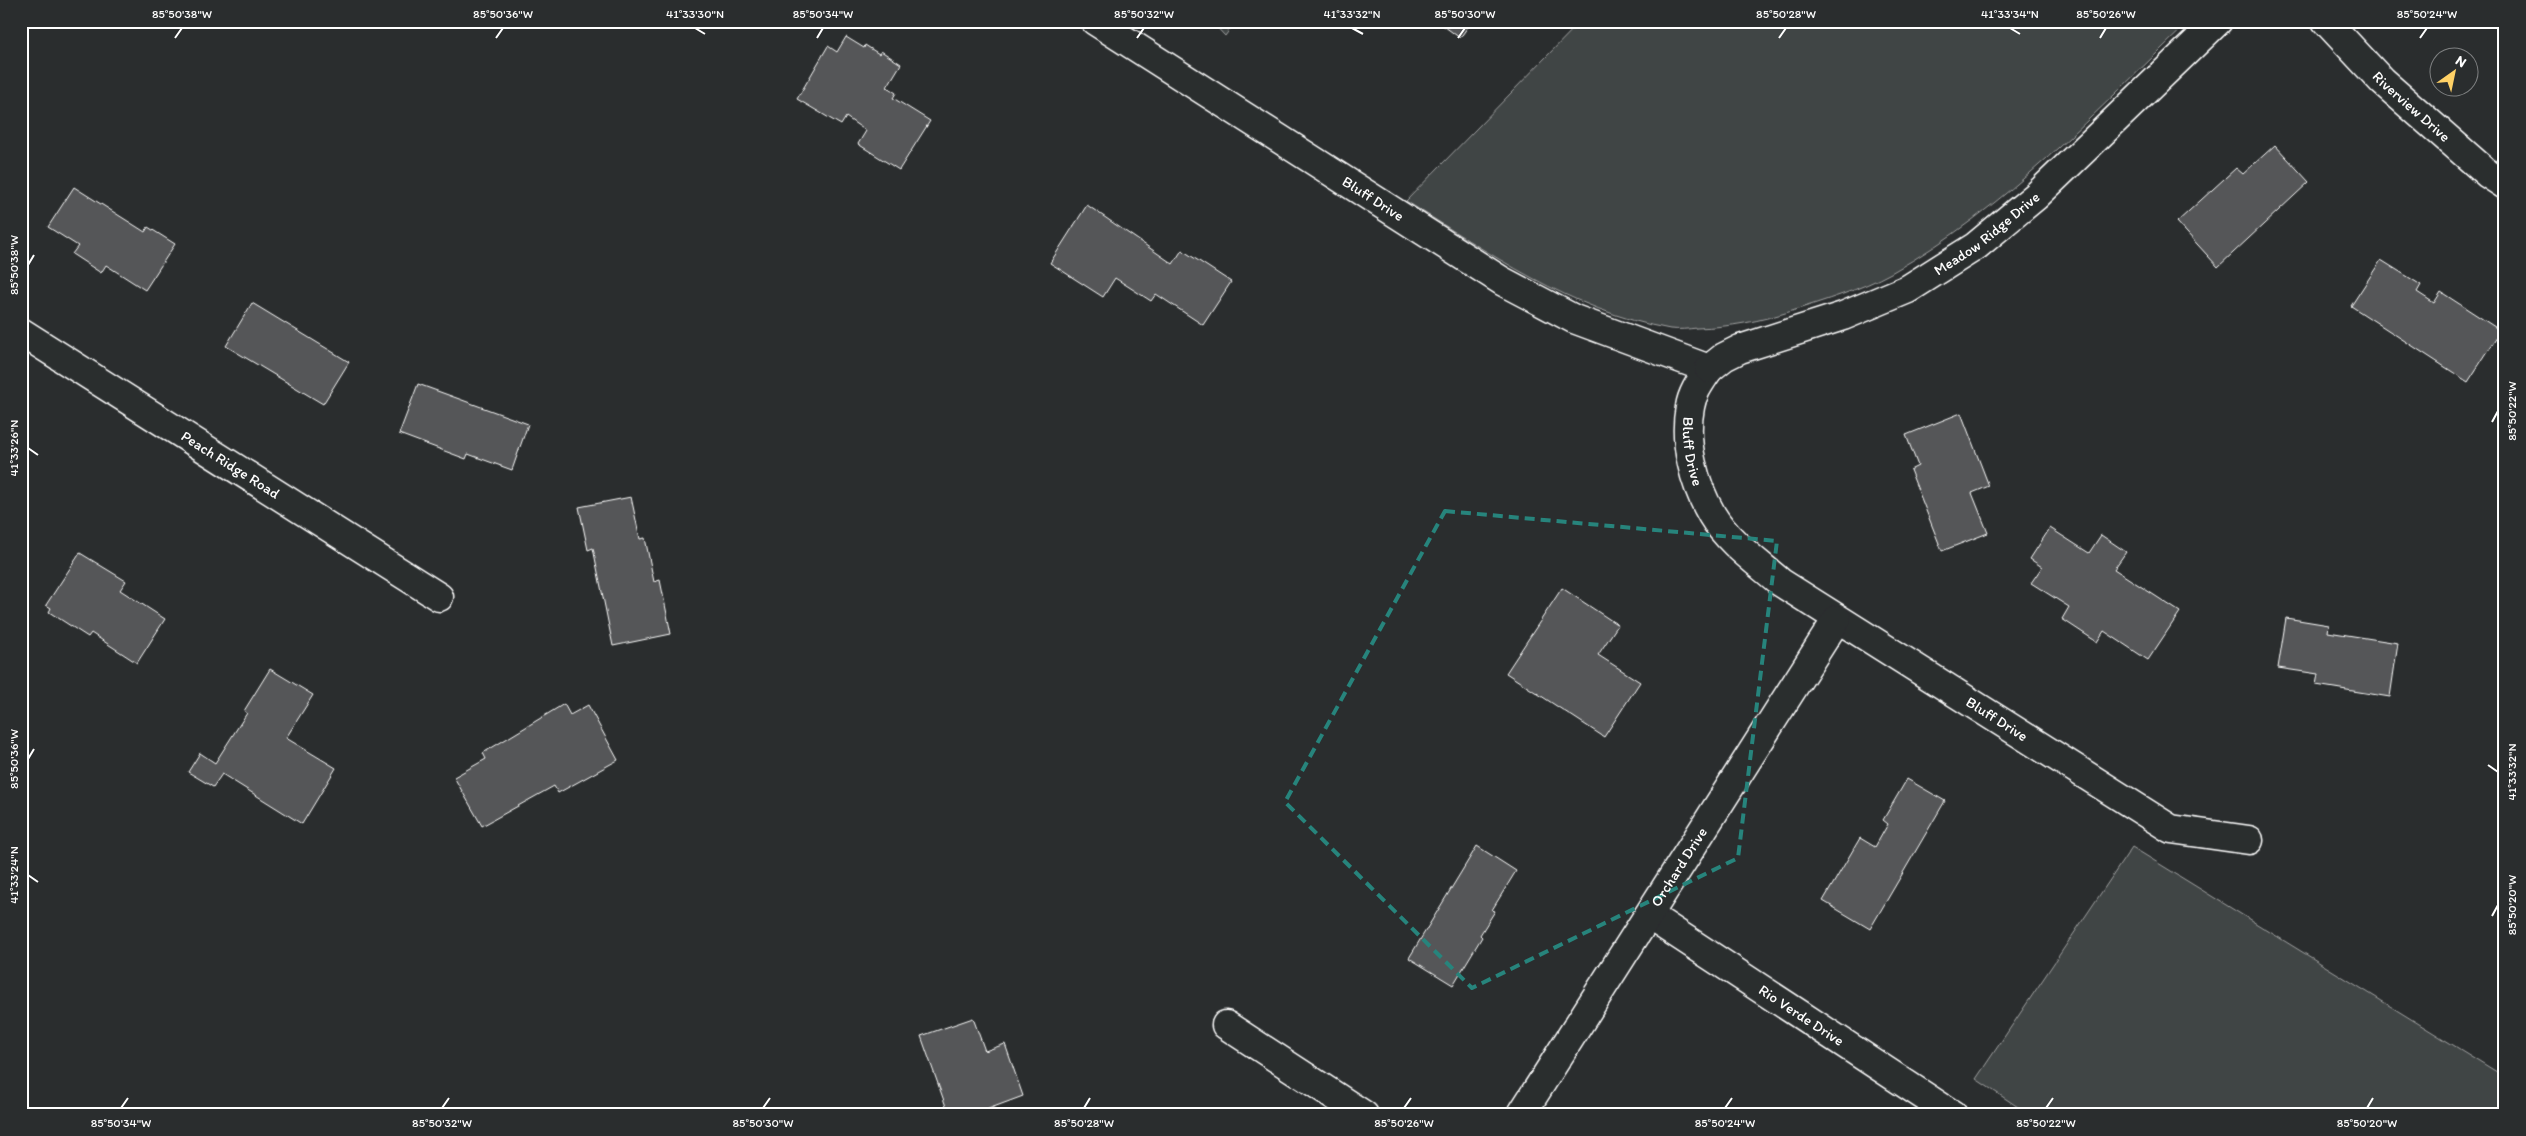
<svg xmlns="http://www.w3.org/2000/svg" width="2526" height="1136" viewBox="0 0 2526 1136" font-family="Itim,sans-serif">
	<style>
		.green { fill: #414445; stroke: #a0a2a2 }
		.building { fill: #555758; stroke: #fff }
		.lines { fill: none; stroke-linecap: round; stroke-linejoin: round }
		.minor-casing { stroke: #fff; stroke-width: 31 }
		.minor { stroke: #2a2d2e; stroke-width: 28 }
		.marked { fill: none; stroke: #27847c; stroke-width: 4; stroke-dasharray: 10 6; stroke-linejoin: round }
		.ticks { fill: none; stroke: #fff; stroke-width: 2 }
		.labels { text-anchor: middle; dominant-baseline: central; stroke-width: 4; stroke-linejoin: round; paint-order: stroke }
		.street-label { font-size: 15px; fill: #fff; stroke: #2a2d2e }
		.neatline { fill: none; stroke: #fff; stroke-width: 2 }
		.ticks-label { font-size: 12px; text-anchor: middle; fill: #fff }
	</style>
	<rect width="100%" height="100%" fill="#2a2d2e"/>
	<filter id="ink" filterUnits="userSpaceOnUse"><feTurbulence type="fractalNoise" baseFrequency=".02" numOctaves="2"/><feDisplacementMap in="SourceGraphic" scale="10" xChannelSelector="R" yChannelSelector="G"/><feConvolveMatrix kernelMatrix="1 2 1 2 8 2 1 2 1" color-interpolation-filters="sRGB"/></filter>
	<g filter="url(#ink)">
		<g class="green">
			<polygon points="1211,21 1236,21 1225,36"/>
			<path d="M1581 21H2190C2096 111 2006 209 1891 273 1860 290 1825 300 1792 311 1760 321 1731 327 1697 328 1688 329 1679 330 1670 329 1571 311 1489 253 1406 201Z"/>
			<polygon points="2132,847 2505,1077 2505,1115 2030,1115 1976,1079"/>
		</g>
		<g class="building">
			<polygon points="1437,21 1472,21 1460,38"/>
			<polygon points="2498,21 2505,21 2505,28"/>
			<polygon points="846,37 864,48 865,45 879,54 881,51 901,64 887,87 896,93 893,98 930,121 899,170 858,144 866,131 846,117 841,125 797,99 828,46 837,52"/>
			<polygon points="2275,145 2309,182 2218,267 2177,222 2236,168 2243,174"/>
			<polygon points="74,187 145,232 148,227 175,244 145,290 106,265 101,273 72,254 78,246 48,227"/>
			<polygon points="1087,205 1173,264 1182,250 1231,282 1203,325 1156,294 1151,301 1115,278 1103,297 1050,263"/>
			<polygon points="2381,260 2421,285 2417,292 2434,303 2441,292 2501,331 2468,382 2351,306"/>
			<polygon points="252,303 349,362 323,404 226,346"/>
			<polygon points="418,384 528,424 512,470 468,454 466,459 399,434"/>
			<polygon points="1961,413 1989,486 1972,493 1988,533 1942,551 1910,470 1918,466 1906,435"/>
			<polygon points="631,497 640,539 645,538 654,582 660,580 671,634 613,646 593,548 588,550 579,507"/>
			<polygon points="2050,528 2089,553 2101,535 2126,552 2114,569 2180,612 2148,660 2104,631 2097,642 2062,619 2069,607 2031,583 2042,567 2030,559"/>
			<polygon points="80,553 126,581 120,590 165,619 137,663 91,633 88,637 49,612 51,608 46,605"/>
			<polygon points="1562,588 1618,625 1598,655 1640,682 1604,737 1506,673"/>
			<polygon points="2286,618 2329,625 2328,632 2398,643 2390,697 2316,685 2318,674 2278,668"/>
			<polygon points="270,669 313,695 286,738 336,768 302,824 222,774 213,787 188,772 200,753 215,763 247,713 244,711"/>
			<polygon points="564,704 570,715 588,705 618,760 558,793 554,786 482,826 454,777 486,759 483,753"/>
			<polygon points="1907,779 1945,801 1870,929 1823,901 1860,838 1875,847 1888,824 1883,820"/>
			<polygon points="1477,846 1516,871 1492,910 1495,911 1480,935 1482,937 1453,985 1409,958"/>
			<polygon points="973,1018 985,1051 1005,1044 1023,1096 972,1115 949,1115 921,1036"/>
		</g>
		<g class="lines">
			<g class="minor-casing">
				<g id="minor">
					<path id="s1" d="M1095 21 1502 281 1574 319 1709 369C1701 381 1692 393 1690 407 1683 442 1694 484 1712 515 1728 542 1757 562 1780 582L2171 829 2249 840"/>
					<path id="s2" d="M2326 21 2382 81 2488 174 2505 185"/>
					<path id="s3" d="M21 332 439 597"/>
					<path id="s4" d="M1709 369 1724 357 1740 349 1843 316 1908 289 1976 246 2036 196 2218 21"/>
					<path id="s5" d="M1650 916 1953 1115"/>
					<polyline points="1226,1025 1364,1115"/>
					<path id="s6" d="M1521 1115 1837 619"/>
				</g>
			</g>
			<use href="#minor" class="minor"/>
		</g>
	</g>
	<path class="marked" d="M1445 511 1777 541 1738 858 1472 988 1285 802Z"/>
	<path class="ticks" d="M695 28 705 34M1352 28 1363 34M2010 28 2020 34M175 38 182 28M496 38 503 28M817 38 823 28M1137 38 1144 28M1458 38 1465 28M1779 38 1786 28M2100 38 2106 28M2420 38 2427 28M28 265 34 255M2492 422 2498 411M28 448 38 455M28 759 34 749M2488 765 2498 772M28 875 38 882M2492 916 2498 905M121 1108 128 1098M442 1108 449 1098M763 1108 770 1098M1084 1108 1090 1098M1404 1108 1411 1098M1725 1108 1732 1098M2046 1108 2053 1098M2367 1108 2373 1098"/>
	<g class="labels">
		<g class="street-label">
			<text stroke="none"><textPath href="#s2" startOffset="121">Riverview Drive</textPath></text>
			<text stroke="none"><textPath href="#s1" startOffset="330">Bluff Drive</textPath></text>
			<text stroke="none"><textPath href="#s4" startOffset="312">Meadow Ridge Drive</textPath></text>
			<text stroke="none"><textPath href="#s1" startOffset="796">Bluff Drive</textPath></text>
			<text stroke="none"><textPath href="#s3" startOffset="248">Peach Ridge Road</textPath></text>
			<text stroke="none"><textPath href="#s1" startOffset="1216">Bluff Drive</textPath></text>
			<text stroke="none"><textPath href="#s6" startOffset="294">Orchard Drive</textPath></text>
			<text stroke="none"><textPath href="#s5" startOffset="181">Rio Verde Drive</textPath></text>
		</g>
	</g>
	<rect width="2526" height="1136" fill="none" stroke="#2a2d2e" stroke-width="55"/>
	<g transform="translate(2454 72) rotate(33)"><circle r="24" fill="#2a2d2e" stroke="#7f8182"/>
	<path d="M0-4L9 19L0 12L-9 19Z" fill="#ffd166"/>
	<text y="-8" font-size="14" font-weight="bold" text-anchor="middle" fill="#ffffff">N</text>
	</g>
	<rect x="28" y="28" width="2470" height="1080" class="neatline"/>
	<g class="ticks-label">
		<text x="182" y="18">85°50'38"W</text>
		<text x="503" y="18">85°50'36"W</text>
		<text x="695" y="18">41°33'30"N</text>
		<text x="823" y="18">85°50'34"W</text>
		<text x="1144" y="18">85°50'32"W</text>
		<text x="1352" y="18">41°33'32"N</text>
		<text x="1465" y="18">85°50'30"W</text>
		<text x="1786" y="18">85°50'28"W</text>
		<text x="2010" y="18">41°33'34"N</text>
		<text x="2106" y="18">85°50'26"W</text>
		<text x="2427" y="18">85°50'24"W</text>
		<text transform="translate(14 265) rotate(-90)" y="4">85°50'38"W</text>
		<text transform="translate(2512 411) rotate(-90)" y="4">85°50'22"W</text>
		<text transform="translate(14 448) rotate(-90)" y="4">41°33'26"N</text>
		<text transform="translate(14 759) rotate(-90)" y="4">85°50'36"W</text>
		<text transform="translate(2512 772) rotate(-90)" y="4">41°33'32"N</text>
		<text transform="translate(14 875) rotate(-90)" y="4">41°33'24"N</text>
		<text transform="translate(2512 905) rotate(-90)" y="4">85°50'20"W</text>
		<text x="121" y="1127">85°50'34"W</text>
		<text x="442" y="1127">85°50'32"W</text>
		<text x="763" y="1127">85°50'30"W</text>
		<text x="1084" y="1127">85°50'28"W</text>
		<text x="1404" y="1127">85°50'26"W</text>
		<text x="1725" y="1127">85°50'24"W</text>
		<text x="2046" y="1127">85°50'22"W</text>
		<text x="2367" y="1127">85°50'20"W</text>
	</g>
</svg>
